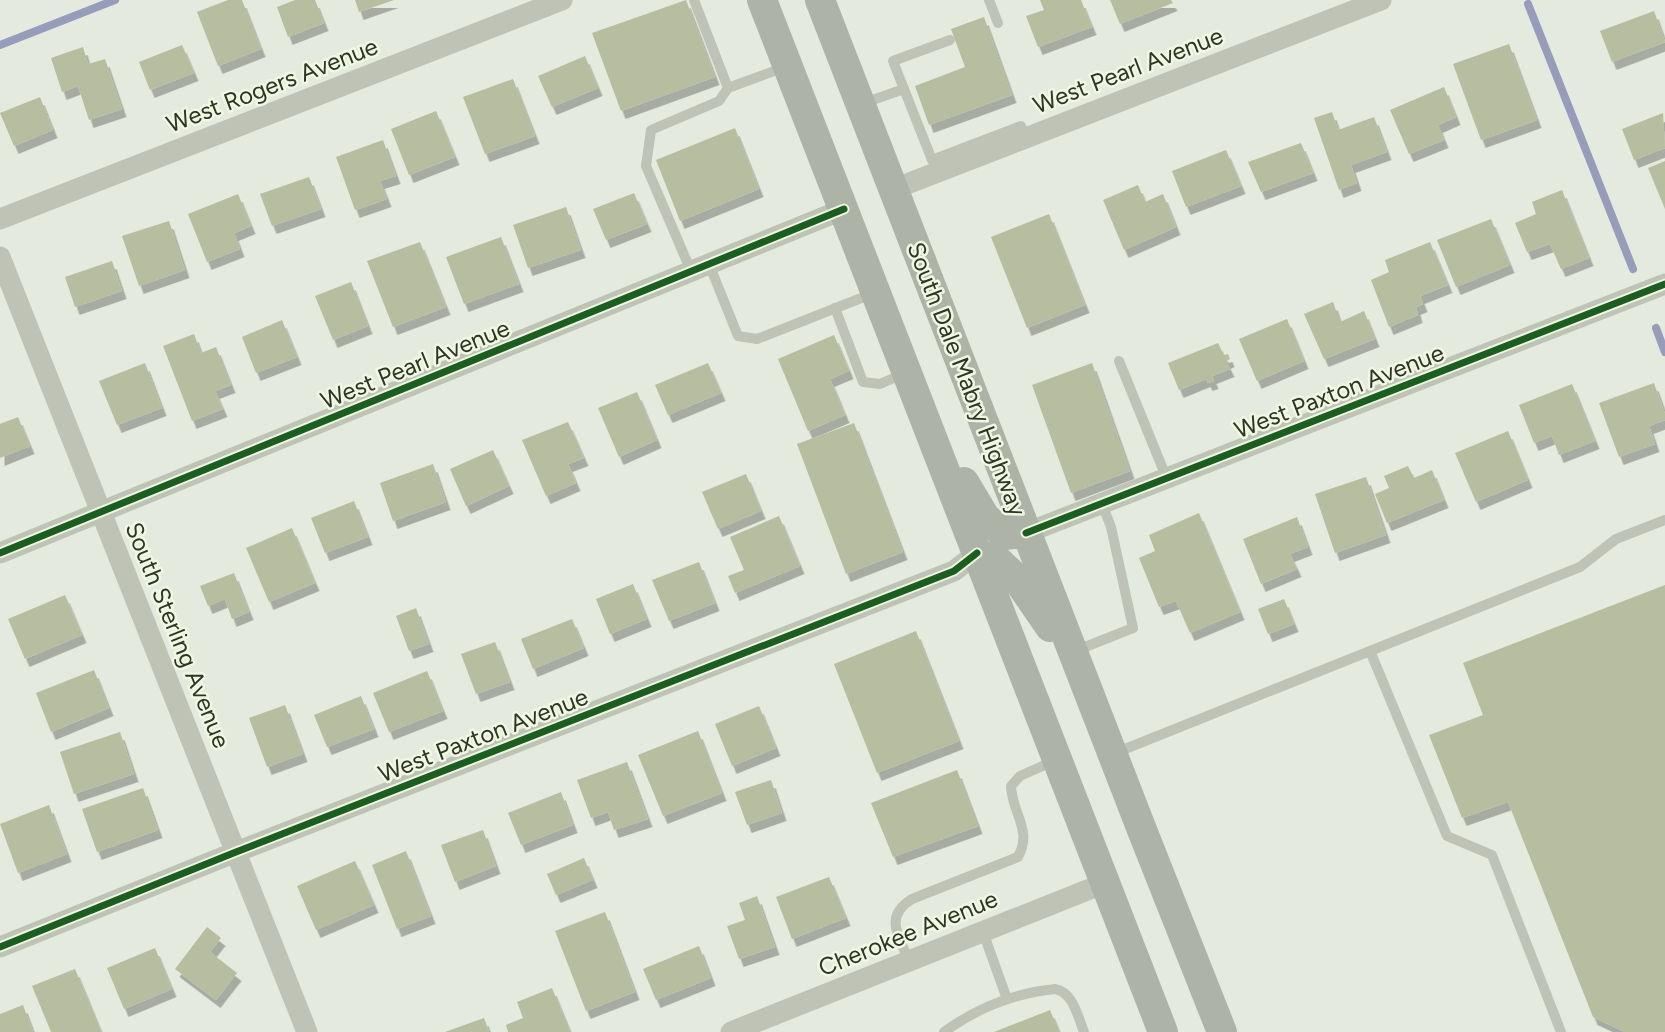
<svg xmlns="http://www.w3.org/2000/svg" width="1665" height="1032" viewBox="0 0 1665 1032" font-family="Figtree,sans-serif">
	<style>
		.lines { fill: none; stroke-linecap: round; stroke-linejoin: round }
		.stream { stroke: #989cbb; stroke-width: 8 }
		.building { fill: #b7bd9f; filter: url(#shadow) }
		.lane { stroke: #bec3b6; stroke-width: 10 }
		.street { stroke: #bec3b6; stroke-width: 21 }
		.secondary { stroke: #aeb3a7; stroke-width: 30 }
		.cycleway-casing { stroke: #eff8e3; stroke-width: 11 }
		.cycleway { stroke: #1b5e20; stroke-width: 7 }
		.labels { text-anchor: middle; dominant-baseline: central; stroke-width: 5; stroke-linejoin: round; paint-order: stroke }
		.street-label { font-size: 24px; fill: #303325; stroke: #eff8e3 }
	</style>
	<defs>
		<filter id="shadow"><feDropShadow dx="4.5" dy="8" stdDeviation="0" flood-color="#0004"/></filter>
	</defs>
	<rect width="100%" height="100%" fill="#e4eadd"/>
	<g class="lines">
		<g class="stream">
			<polyline points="1528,4 1633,269"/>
			<polyline points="0,45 115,0"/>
			<polyline points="1656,328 1665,352"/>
		</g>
	</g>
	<g class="building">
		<polygon points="228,0 242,0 261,49 218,66 197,12"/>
		<polygon points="295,0 315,0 324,23 288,37 277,7"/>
		<polygon points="355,0 394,0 359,12"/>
		<polygon points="686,0 715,77 621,111 592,33"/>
		<polygon points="1040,0 1081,0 1092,27 1038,47 1026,16 1044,10"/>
		<polygon points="1110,0 1171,0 1173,3 1120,24"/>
		<polygon points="1654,11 1665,42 1612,62 1600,31"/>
		<polygon points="984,17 1012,95 929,125 915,86 965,67 951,29"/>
		<polygon points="1509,44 1537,120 1481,140 1453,64"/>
		<polygon points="182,45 194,73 150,90 139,62"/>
		<polygon points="83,47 88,64 105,59 122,109 89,120 78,86 62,92 51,58"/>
		<polygon points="585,56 598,88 552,107 538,76"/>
		<polygon points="513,79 535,136 485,154 463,97"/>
		<polygon points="1444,87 1456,117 1438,125 1444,140 1409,154 1390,110"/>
		<polygon points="40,97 53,130 14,146 0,113"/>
		<polygon points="436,111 455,157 409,175 391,129"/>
		<polygon points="1332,112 1338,130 1374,117 1387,152 1351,165 1357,183 1339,190 1314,118"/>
		<polygon points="1663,113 1665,148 1634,160 1622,129"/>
		<polygon points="735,128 759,189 680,221 656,160"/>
		<polygon points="383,140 396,176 380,181 387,199 355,210 336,157"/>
		<polygon points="1301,143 1313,173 1261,192 1248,162"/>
		<polygon points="1226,150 1241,186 1186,207 1172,171"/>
		<polygon points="1665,161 1665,209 1648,168"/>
		<polygon points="309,177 321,209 272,226 260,194"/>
		<polygon points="1138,185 1145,202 1163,194 1176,227 1124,250 1103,200"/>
		<polygon points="1562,190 1589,258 1561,269 1550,244 1527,252 1515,223 1536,214 1532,202"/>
		<polygon points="634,193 647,224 606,240 593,209"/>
		<polygon points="238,194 251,226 234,233 240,249 207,262 188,214"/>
		<polygon points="566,207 581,250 528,268 513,225"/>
		<polygon points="1049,214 1085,305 1027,328 991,237"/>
		<polygon points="1491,219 1510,265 1456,287 1437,240"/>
		<polygon points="169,221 185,270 139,286 122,236"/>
		<polygon points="501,237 519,284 464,304 446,257"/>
		<polygon points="420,242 446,307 393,327 367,261"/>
		<polygon points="1430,242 1448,285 1420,296 1423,304 1416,307 1418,315 1389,327 1371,280 1389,272 1385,260"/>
		<polygon points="112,261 122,291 75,307 65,277"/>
		<polygon points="351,282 368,326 333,340 315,296"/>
		<polygon points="1333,302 1340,322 1364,311 1375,339 1324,359 1304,314"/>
		<polygon points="1287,319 1304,361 1257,381 1239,339"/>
		<polygon points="282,320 297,357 256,373 242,337"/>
		<polygon points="194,334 201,353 216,347 231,385 215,391 223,409 192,421 163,346"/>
		<polygon points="834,335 849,371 830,379 845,415 808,431 778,359"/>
		<polygon points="1218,343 1224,355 1228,354 1230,359 1226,361 1230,369 1212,376 1214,381 1208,383 1206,379 1179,390 1168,363"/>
		<polygon points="145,363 162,408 117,425 99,381"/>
		<polygon points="708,363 721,393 668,415 655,385"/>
		<polygon points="1092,363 1130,471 1071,493 1032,385"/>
		<polygon points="1654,383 1665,414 1665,420 1649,426 1655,444 1619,457 1599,403"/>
		<polygon points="1572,384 1595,441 1559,455 1552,436 1534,443 1519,405"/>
		<polygon points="637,392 657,440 619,457 598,408"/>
		<polygon points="18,417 30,446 0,458 0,424"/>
		<polygon points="568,422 584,458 568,464 576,483 546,496 522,440"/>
		<polygon points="854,423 903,552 846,574 797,444"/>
		<polygon points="1508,431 1528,480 1476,502 1455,453"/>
		<polygon points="493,450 509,486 466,506 450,469"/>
		<polygon points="433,464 446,502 393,521 380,483"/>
		<polygon points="1408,466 1414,478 1432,470 1444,500 1387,523 1375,494 1389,488 1384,476"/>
		<polygon points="746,474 761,511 718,529 702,492"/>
		<polygon points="1366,477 1386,535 1335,553 1315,494"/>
		<polygon points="354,501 368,537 325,553 311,518"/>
		<polygon points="1199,513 1240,612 1190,633 1176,601 1159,607 1139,558 1155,551 1149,535"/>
		<polygon points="779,516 800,566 735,593 728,576 744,570 730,537"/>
		<polygon points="1297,517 1308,547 1290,554 1297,569 1261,584 1243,539"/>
		<polygon points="292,528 315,583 269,602 246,548"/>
		<polygon points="699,562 715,603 669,621 652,580"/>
		<polygon points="234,573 249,612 232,619 225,599 208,606 200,586"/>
		<polygon points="633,584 647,619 610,634 596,599"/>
		<polygon points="1665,585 1665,1032 1625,1032 1593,1017 1508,802 1462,818 1429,735 1483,715 1463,663"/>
		<polygon points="65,595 82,635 25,659 8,619"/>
		<polygon points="1284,599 1294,624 1268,634 1258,609"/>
		<polygon points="416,608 429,644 409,651 396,616"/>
		<polygon points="572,619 584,648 533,669 521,639"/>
		<polygon points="916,631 959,741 877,773 834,664"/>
		<polygon points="495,642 510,682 476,694 461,654"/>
		<polygon points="94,670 109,708 51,732 36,693"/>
		<polygon points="427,671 443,711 389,732 373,693"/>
		<polygon points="361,696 374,729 327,747 314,715"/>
		<polygon points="285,705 303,754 267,767 249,718"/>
		<polygon points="759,706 776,748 732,766 715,724"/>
		<polygon points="698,731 722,793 663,816 638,755"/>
		<polygon points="120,732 134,774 74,794 60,752"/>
		<polygon points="627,762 648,819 614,830 608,812 591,818 577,780"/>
		<polygon points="957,770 978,826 893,857 871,803"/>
		<polygon points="771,780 782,813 747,825 735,792"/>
		<polygon points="143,788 158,830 97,852 82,809"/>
		<polygon points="561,792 573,825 521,845 508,813"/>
		<polygon points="49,805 67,854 18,873 0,824"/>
		<polygon points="483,830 496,866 455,882 441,845"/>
		<polygon points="406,851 431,916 397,929 372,865"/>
		<polygon points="584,858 593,880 556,895 547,874"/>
		<polygon points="355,861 374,905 316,930 297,886"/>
		<polygon points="829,877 846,918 792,939 776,897"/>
		<polygon points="757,896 775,947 739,959 727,926 745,920 739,903"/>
		<polygon points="605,912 635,992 586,1011 555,931"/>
		<polygon points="207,927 221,938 210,952 237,973 216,1000 175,969"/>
		<polygon points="699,946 711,978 656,1000 643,969"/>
		<polygon points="155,948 172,989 124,1009 107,968"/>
		<polygon points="75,969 101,1032 51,1032 32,986"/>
		<polygon points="552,988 570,1032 508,1032 506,1025 523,1018 517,1002"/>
		<polygon points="23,1005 33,1032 0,1032 0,1014"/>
		<polygon points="1050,1010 1059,1032 994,1032"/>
		<polygon points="484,1018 489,1032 445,1032"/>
	</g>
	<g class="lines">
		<g class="lane">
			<polyline points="989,0 998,23"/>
			<polyline points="728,88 785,67"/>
			<polyline points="904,89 932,160 1021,126 1025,138"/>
			<polyline points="864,103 904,89 893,61 950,40"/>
			<polyline points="709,264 738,336 757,339 874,293"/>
			<polyline points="691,271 646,166 651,130 719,101 728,88 694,0"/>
			<polyline points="835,308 863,382 880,384 905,373"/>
			<polyline points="1119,361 1167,479"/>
			<polyline points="1075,651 1133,628 1111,527 1102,504"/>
			<polyline points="1370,651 1447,836 1492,855 1561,1032"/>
			<polyline points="1115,753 1580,567 1616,539 1665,520"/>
			<polyline points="983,932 1007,999"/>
			<path d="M909 961C899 936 883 917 912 899L1018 857C1033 830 1012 814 1011 786L1020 776 1056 760"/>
			<path d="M944 1032C977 1008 1015 993 1055 989 1073 992 1078 1017 1084 1032"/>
		</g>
		<g class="street">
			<polyline points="894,189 1381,0"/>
			<polyline points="0,219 562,0"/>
			<polyline points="0,257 307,1032"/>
			<polyline points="1026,533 1665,284"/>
			<polyline points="0,553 844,209"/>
			<polyline points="0,947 236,852 954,571 977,553"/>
			<polyline points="731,1032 1105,883"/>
		</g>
		<g class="secondary">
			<polyline points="762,0 1163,1032"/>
			<polyline points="820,0 1142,830 1222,1032"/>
			<polyline points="964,482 985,517 1005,535 1026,533"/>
			<polyline points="977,553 997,560 1017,579 1050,627"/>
		</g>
		<g class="cycleway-casing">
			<g id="cycleway">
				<polyline points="1026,533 1665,284"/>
				<polyline points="0,553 844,209"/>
				<polyline points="0,947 236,852 954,571 977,553"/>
			</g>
		</g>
		<use href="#cycleway" class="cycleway"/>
	</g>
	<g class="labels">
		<g class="street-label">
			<text transform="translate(1128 70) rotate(-21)">West Pearl Avenue</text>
			<text transform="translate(272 85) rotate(-21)">West Rogers Avenue</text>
			<text transform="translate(415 364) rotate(-22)">West Pearl Avenue</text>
			<text transform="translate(967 379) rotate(69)">South Dale Mabry Highway</text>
			<text transform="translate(1339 391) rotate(-21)">West Paxton Avenue</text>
			<text transform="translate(178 635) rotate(68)">South Sterling Avenue</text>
			<text transform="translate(483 735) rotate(-21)">West Paxton Avenue</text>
			<text transform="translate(908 933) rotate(-22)">Cherokee Avenue</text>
		</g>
	</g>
</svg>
